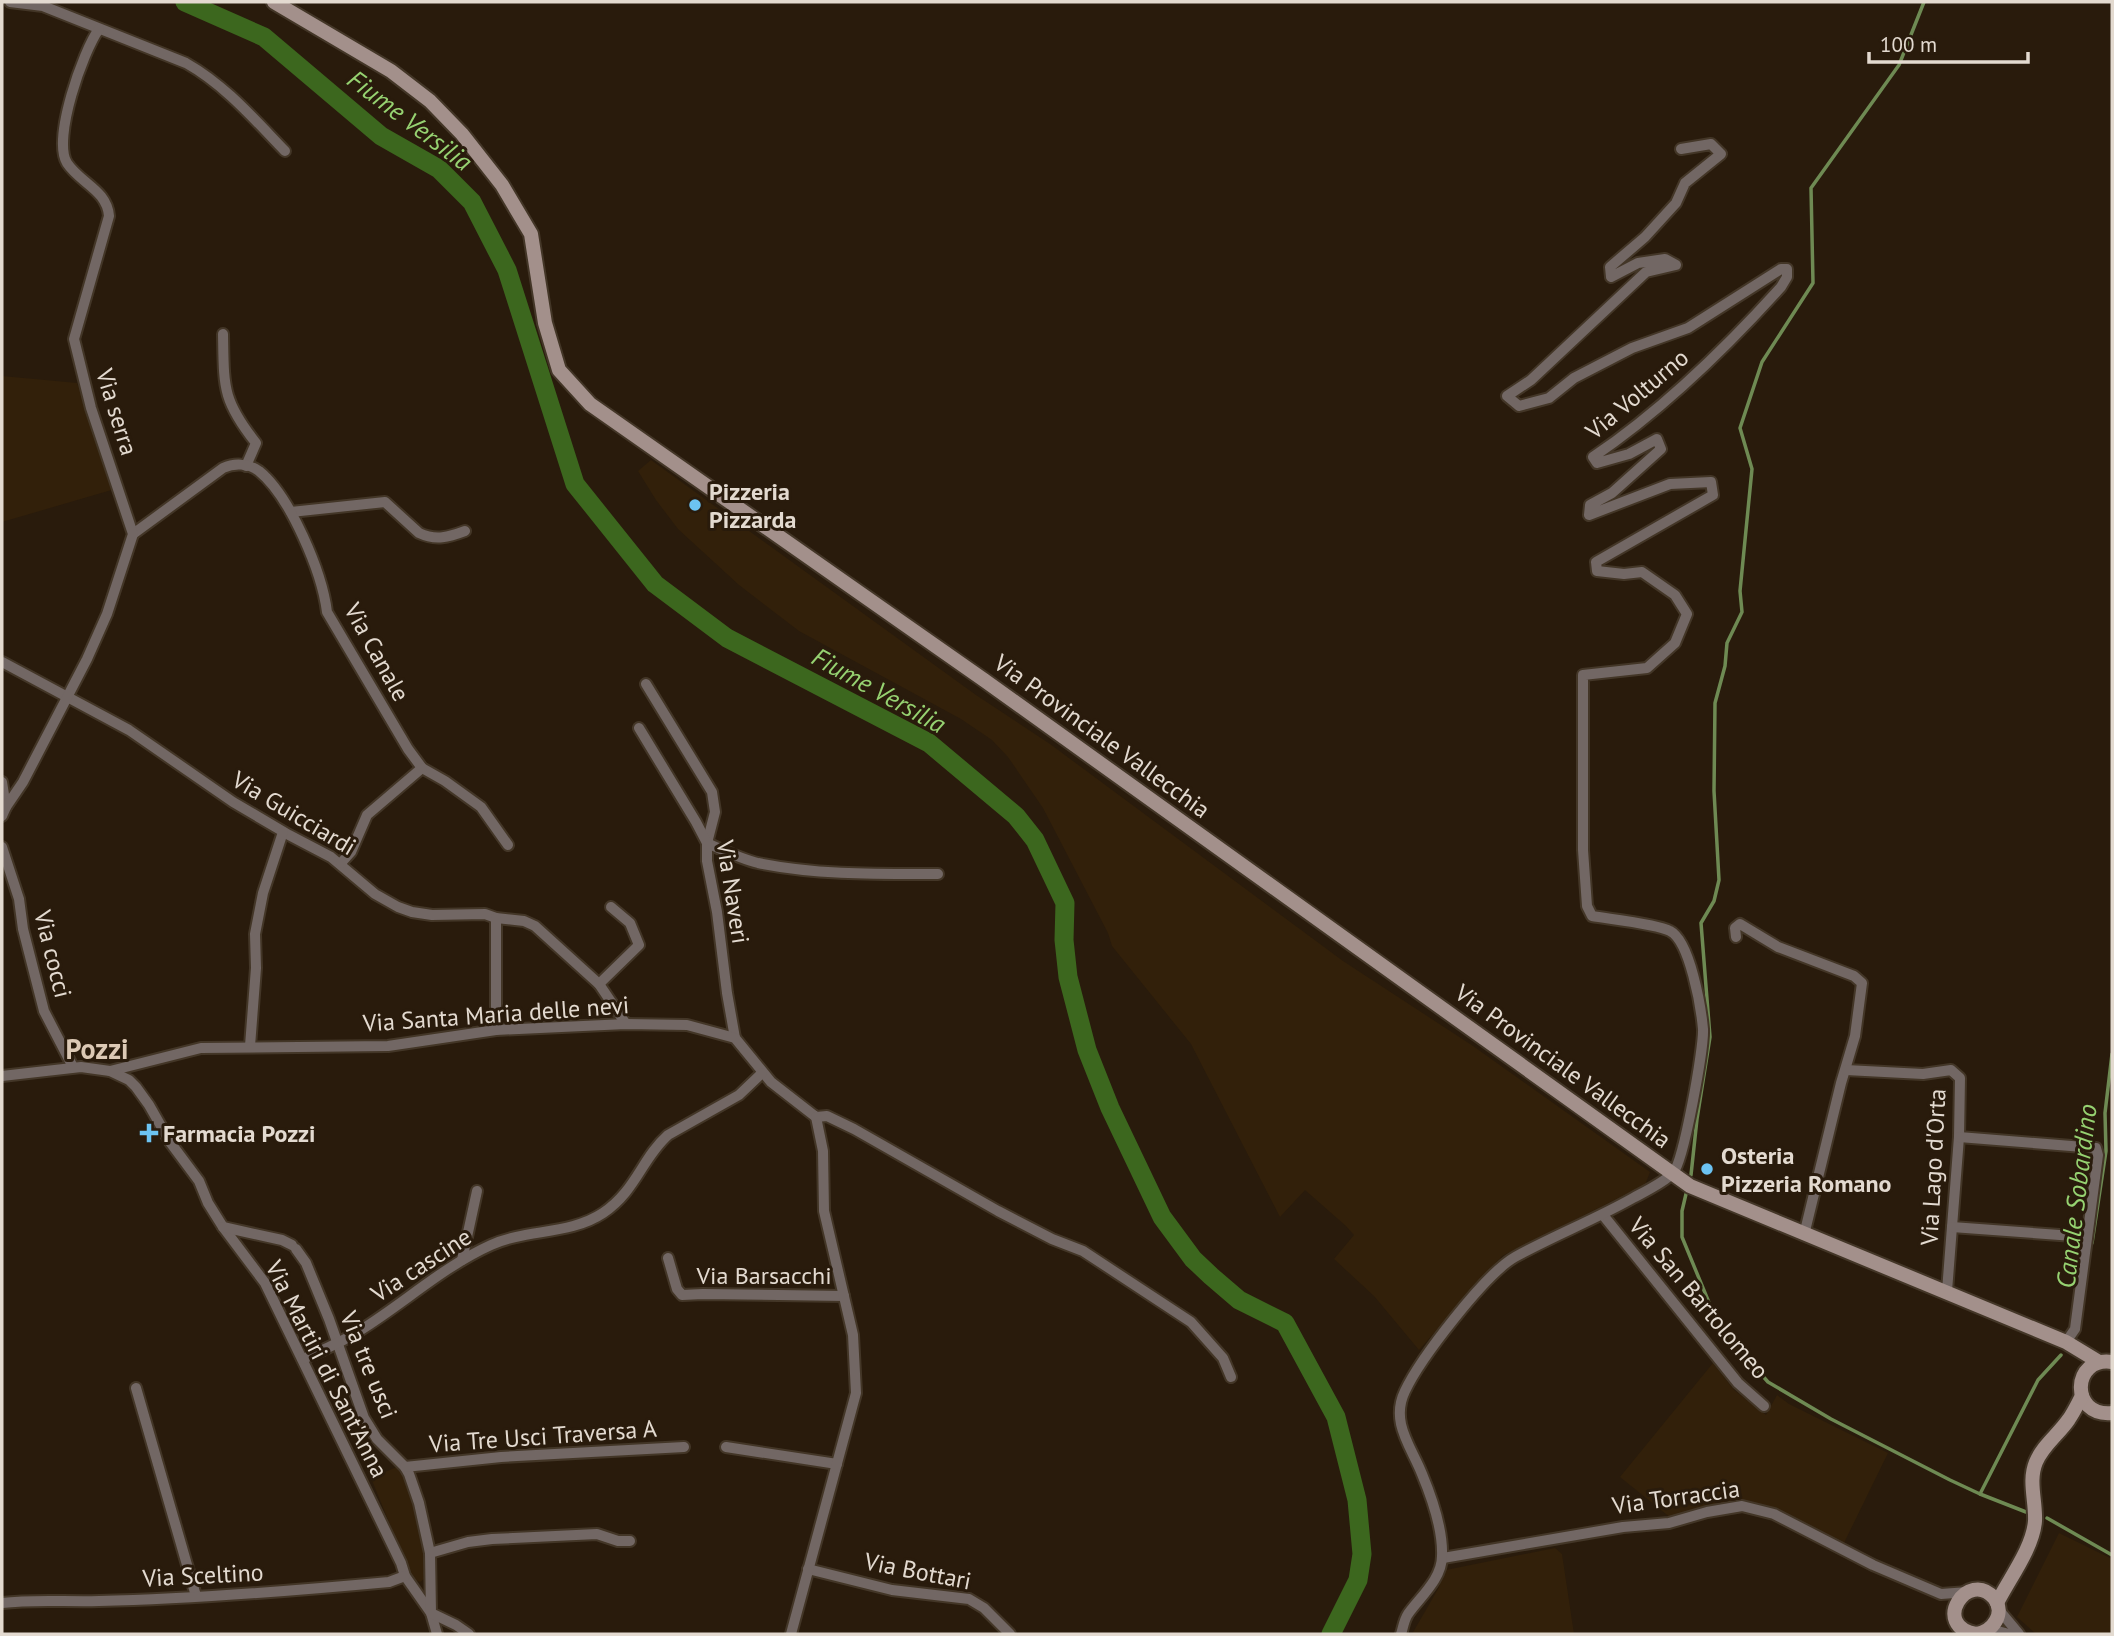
<svg xmlns="http://www.w3.org/2000/svg" width="2114" height="1636" viewBox="0 0 2114 1636" font-family="'PT Sans',sans-serif">
	<style>
		.built { fill: #32200a }
		.lines { fill: none; stroke-linecap: round; stroke-linejoin: round }
		.stream { stroke: #6e8a53; stroke-width: 3.5 }
		.river { stroke: #3c671e; stroke-width: 19 }
		.street-casing { stroke: #433627; stroke-width: 14 }
		.secondary-casing { stroke: #433627; stroke-width: 18 }
		.street { stroke: #726764; stroke-width: 10 }
		.secondary { stroke: #a3908b; stroke-width: 14 }
		.poi-dot { fill: #6cc3f2; stroke: #291b0c; stroke-width: 2.5 }
		.labels { text-anchor: middle; dominant-baseline: central; stroke-width: 6; stroke-linejoin: round; paint-order: stroke }
		.street-label { font-size: 24px; fill: #e3dad0; stroke: #291b0c }
		.poi-label { font-size: 24px; font-weight: bold; fill: #e3dad0; stroke: #291b0c; text-anchor: start }
		.water-label { font-size: 26px; font-style: italic; fill: #96d271; stroke: #291b0c }
		.quarter-label { font-size: 28px; font-weight: bold; fill: #dcc9b5; stroke: #291b0c }
	</style>
	<rect width="100%" height="100%" fill="#291b0c"/>
	<g class="built">
		<polygon points="2,376 77,383 115,489 2,522"/>
		<polygon points="651,460 976,695 1050,744 1343,961 1473,1046 1650,1172 1645,1185 1502,1256 1419,1350 1374,1296 1334,1259 1354,1235 1346,1226 1305,1190 1280,1217 1191,1044 1112,946 1108,933 1043,808 1008,757 992,740 961,719 799,631 739,585 678,529 656,500 638,471"/>
		<polygon points="1713,1363 1734,1390 1766,1415 1777,1395 1789,1404 1888,1453 1843,1545 1756,1505 1671,1518 1620,1477"/>
		<polygon points="399,1466 404,1474 421,1524 425,1561 424,1579 420,1582 414,1579 409,1571 371,1478"/>
		<polygon points="2059,1533 2112,1559 2112,1634 2036,1634 2017,1617"/>
		<polygon points="1555,1548 1562,1554 1574,1634 1412,1634 1438,1589 1446,1570"/>
	</g>
	<g class="lines">
		<g class="stream">
			<polyline points="1691,1175 1697,1119 1710,1037 1701,923 1714,901 1719,880 1714,791 1715,703 1725,666 1727,643 1742,612 1740,591 1752,469 1740,428 1762,362 1813,283 1811,188 1899,65 1924,2"/>
			<polyline points="1686,1194 1682,1211 1682,1237 1710,1305 1738,1348 1768,1382 1831,1419 1950,1480 1980,1494 2026,1512"/>
			<polyline points="2092,1243 2106,1151 2105,1113 2112,1054"/>
			<polyline points="1980,1494 2038,1380 2061,1355"/>
			<polyline points="2047,1518 2112,1555"/>
		</g>
		<polyline class="river" points="185,2 264,37 381,136 439,169 472,202 507,270 575,484 655,584 727,638 929,743 1016,816 1035,840 1065,903 1064,940 1068,977 1087,1050 1110,1108 1162,1217 1193,1259 1211,1276 1239,1300 1285,1323 1336,1417 1357,1500 1362,1554 1358,1580 1331,1634"/>
		<g class="street-casing">
			<g id="street">
				<path d="M10 2 43 6 186 63C225 85 254 119 285 151"/>
				<path d="M223 334C224 387 222 400 256 443L246 466"/>
				<path d="M291 512 385 502 419 533C436 541 449 537 465 531"/>
				<path d="M133 534 223 468C234 463 248 463 259 471 290 496 322 572 327 612L408 749 422 768 445 781 481 807 508 845"/>
				<polyline points="2,662 129,730 233,802 289,835 331,857 375,894 398,907 412,912 432,915 485,914 496,918 524,921 535,926 599,984 626,1024"/>
				<path d="M646 684 712 792 715 812 707 843C723 850 741 859 758 863 816 875 879 874 938 874"/>
				<polyline points="639,728 696,822 707,843 707,861 717,912 727,993 735,1038"/>
				<polyline points="2,782 6,807 2,816"/>
				<path d="M6 807 23 782 87 659 107 614 133 534 91 408 74 339 109 216C107 190 80 183 67 163 52 139 83 51 99 29"/>
				<polyline points="2,847 19,899 23,929 44,1011 73,1067"/>
				<polyline points="341,863 351,852 367,815 422,768"/>
				<polyline points="1736,937 1735,928 1740,924 1778,947 1854,976 1862,983 1855,1036 1841,1083 1804,1235"/>
				<polyline points="599,984 639,945 630,923 611,907"/>
				<polyline points="496,1030 496,918"/>
				<polyline points="250,1046 256,968 255,934 263,893 283,832"/>
				<polyline points="1846,1070 1923,1074 1951,1070 1960,1078 1959,1137 1947,1291"/>
				<polyline points="110,1071 201,1048 388,1046 496,1030 626,1024 687,1025 735,1038 771,1082 816,1117 827,1116 854,1129 998,1211 1052,1239 1083,1251 1191,1322 1223,1358 1231,1377"/>
				<polyline points="2,1076 81,1067 110,1071 129,1080 136,1087 149,1105 170,1142 199,1181 208,1203 223,1227 265,1283 401,1563 405,1576 431,1613 437,1634"/>
				<polyline points="1959,1137 2096,1148 2098,1155 2075,1329 2066,1342"/>
				<polyline points="1603,1215 1738,1383 1764,1406"/>
				<polyline points="223,1227 282,1240 292,1245"/>
				<polyline points="1952,1227 2087,1237"/>
				<polyline points="296,1249 306,1263 329,1319 364,1418 377,1439 405,1467 409,1474 419,1503 430,1553 431,1613 456,1625 469,1634"/>
				<polyline points="668,1258 677,1289 682,1295 703,1294 844,1296"/>
				<polyline points="462,1260 477,1191"/>
				<path d="M303 1359C319 1352 336 1344 351 1336 399 1308 440 1268 491 1245 526 1229 570 1235 603 1213 636 1191 642 1158 668 1135L739 1095 762 1073"/>
				<polyline points="136,1388 196,1596"/>
				<polyline points="726,1447 837,1464"/>
				<polyline points="405,1467 501,1457 684,1447"/>
				<polyline points="430,1553 468,1542 492,1539 597,1534 618,1541 630,1541"/>
				<polyline points="1443,1558 1623,1527 1669,1523 1707,1512 1742,1506 1774,1514 1873,1565 1941,1594 1968,1592"/>
				<polyline points="808,1569 892,1590 969,1599 984,1608 1010,1634"/>
				<path d="M2 1603C34 1599 66 1602 99 1601 196 1599 292 1591 389 1582L405 1576"/>
				<polyline points="1999,1610 2019,1634"/>
				<polyline points="1990,1629 2009,1634"/>
				<polyline points="791,1634 856,1393 853,1335 824,1211 823,1151 816,1117"/>
				<path d="M1401 1634C1403 1628 1404 1620 1408 1614 1420 1597 1442 1579 1442 1556 1443 1530 1432 1498 1422 1474 1411 1446 1390 1422 1405 1391 1420 1359 1485 1274 1515 1257 1553 1236 1594 1220 1633 1198 1646 1191 1663 1183 1673 1173 1684 1161 1704 1047 1703 1029 1701 1007 1690 941 1670 931 1658 924 1609 919 1592 916L1587 906 1583 850V675L1647 668 1675 643 1687 614 1675 595 1642 572 1624 574 1597 571 1596 562 1713 495 1711 482 1670 484 1589 515 1590 505 1612 493 1661 449 1657 439 1629 454 1597 463 1593 457C1661 411 1726 348 1781 287L1787 277V269H1781L1688 328 1632 348 1574 378 1549 398 1519 406 1507 396 1531 380 1646 272 1676 265 1665 259 1638 263 1611 277 1610 267 1645 237 1676 203 1685 183 1721 154 1711 144 1681 149"/>
			</g>
		</g>
		<g class="secondary-casing">
			<g id="secondary">
				<polyline points="274,2 391,71 430,101 462,134 502,185 531,234 545,323 559,370 590,404 984,680 1690,1186 2066,1342 2099,1362"/>
				<path d="M2112 1362C2072 1356 2069 1417 2112 1413"/>
				<path d="M1997 1603C2009 1579 2033 1548 2035 1521 2036 1501 2028 1481 2036 1462 2043 1445 2059 1434 2069 1419 2074 1412 2078 1403 2082 1396"/>
				<path d="M1976 1634C1930 1626 1968 1568 1994 1598 2006 1613 1993 1631 1977 1634"/>
			</g>
		</g>
		<use href="#street" class="street"/>
		<use href="#secondary" class="secondary"/>
	</g>
	<g class="poi-dot">
		<circle cx="695" cy="505" r="7"/>
		<path d="M145.5 1122.5h7v7h7v7h-7v7h-7v-7h-7v-7h7z"/>
		<circle cx="1707" cy="1169" r="7"/>
	</g>
	<g class="labels">
		<g class="street-label">
			<text transform="translate(1637 394) rotate(-40)">Via Volturno</text>
			<text transform="translate(117 412) rotate(73)">Via serra</text>
			<text transform="translate(377 652) rotate(61)">Via Canale</text>
			<text transform="translate(1102 736) rotate(36)">Via Provinciale Vallecchia</text>
			<text transform="translate(294 813) rotate(31)">Via Guicciardi</text>
			<text transform="translate(733 892) rotate(81)">Via Naveri</text>
			<text transform="translate(53 954) rotate(76)">Via cocci</text>
			<text transform="translate(496 1014) rotate(-4)">Via Santa Maria delle nevi</text>
			<text transform="translate(1563 1066) rotate(36)">Via Provinciale Vallecchia</text>
			<text transform="translate(1933 1167) rotate(-87)">Via Lago d'Orta</text>
			<text transform="translate(421 1265) rotate(-33)">Via cascine</text>
			<text x="764" y="1275">Via Barsacchi</text>
			<text transform="translate(1699 1298) rotate(50)">Via San Bartolomeo</text>
			<text transform="translate(369 1365) rotate(68)">Via tre usci</text>
			<text transform="translate(327 1369) rotate(63)">Via Martiri di Sant'Anna</text>
			<text transform="translate(543 1436) rotate(-4)">Via Tre Usci Traversa A</text>
			<text transform="translate(1676 1497) rotate(-8)">Via Torraccia</text>
			<text transform="translate(918 1571) rotate(11)">Via Bottari</text>
			<text transform="translate(203 1575) rotate(-3)">Via Sceltino</text>
		</g>
		<g class="poi-label">
			<text x="709" y="491">Pizzeria<tspan x="709" dy="28">Pizzarda</tspan></text>
			<text x="163" y="1133">Farmacia Pozzi</text>
			<text x="1721" y="1155">Osteria<tspan x="1721" dy="28">Pizzeria Romano</tspan></text>
		</g>
		<g class="water-label">
			<text transform="translate(410 120) rotate(37)">Fiume Versilia</text>
			<text transform="translate(879 690) rotate(29)">Fiume Versilia</text>
			<text transform="translate(2076 1196) rotate(-83)">Canale Sobardino</text>
		</g>
		<g class="quarter-label">
			<text x="97" y="1048">Pozzi</text>
		</g>
	</g>
	<rect width="2114" height="1636" fill="none" stroke="#e3dad0" stroke-width="7"/>
	<path d="M1869 52v10h159v-10" fill="none" stroke="#e3dad0" stroke-width="3.5"/>
	<text x="1880" y="52" font-size="21" fill="#e3dad0" stroke="#291b0c" stroke-width="5" paint-order="stroke">100 m</text>
</svg>
